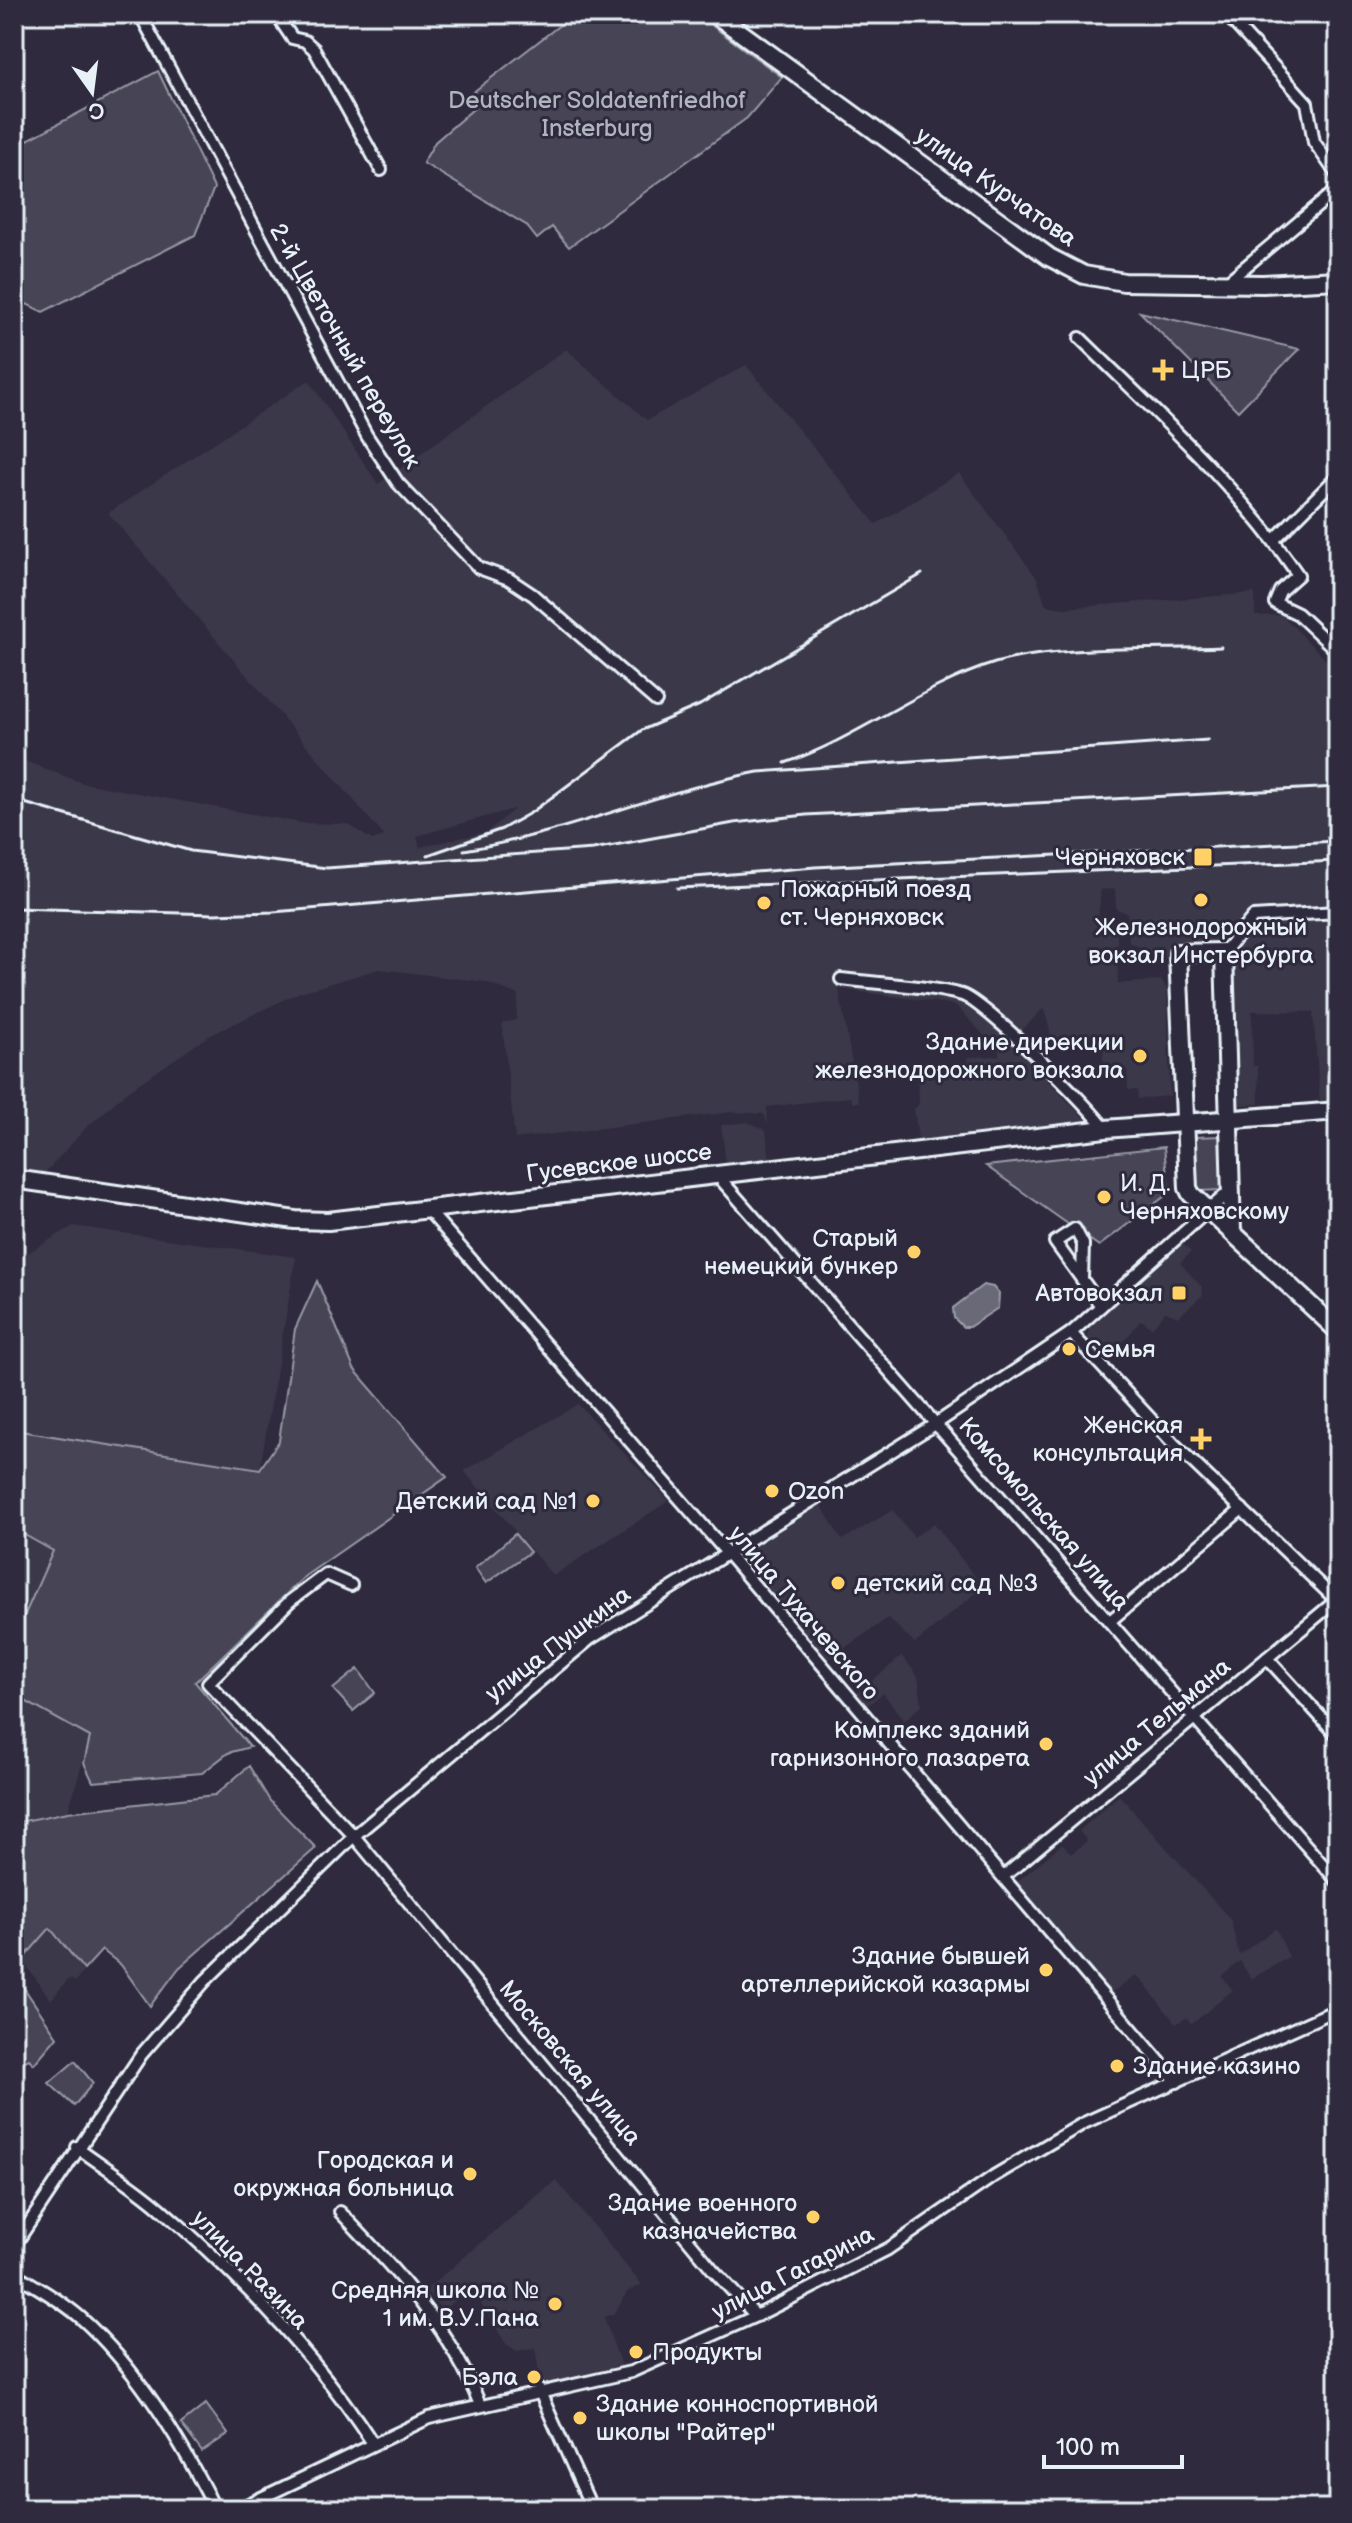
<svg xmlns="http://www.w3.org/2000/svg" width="1352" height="2523" viewBox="0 0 1352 2523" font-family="'Balsamiq Sans',sans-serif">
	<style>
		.built { fill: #3b3749; fill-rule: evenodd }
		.green { fill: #464455; stroke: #979aa6; stroke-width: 2 }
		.water { fill: #696978; stroke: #9c9fab; stroke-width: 2 }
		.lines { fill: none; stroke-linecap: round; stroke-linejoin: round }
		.minor-casing { stroke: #e8f1f8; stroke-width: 16 }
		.primary-casing { stroke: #e8f1f8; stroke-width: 22 }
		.trunk-casing { stroke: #e8f1f8; stroke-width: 22 }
		.minor { stroke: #2f2a3d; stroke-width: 10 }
		.primary { stroke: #2f2a3d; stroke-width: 16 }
		.trunk { stroke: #2f2a3d; stroke-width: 16 }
		.rail { stroke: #e8f1f8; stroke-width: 3 }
		.poi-dot { fill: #ffd166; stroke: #2f2a3d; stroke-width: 3 }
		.labels { text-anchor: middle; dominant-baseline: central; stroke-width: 6; stroke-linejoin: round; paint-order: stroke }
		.park-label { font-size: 24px; fill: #afb4bf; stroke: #2f2a3d }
		.street-label { font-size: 24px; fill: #e8f1f8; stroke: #2f2a3d }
		.poi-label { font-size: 24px; fill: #e8f1f8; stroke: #2f2a3d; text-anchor: end }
	</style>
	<rect width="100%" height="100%" fill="#2f2a3d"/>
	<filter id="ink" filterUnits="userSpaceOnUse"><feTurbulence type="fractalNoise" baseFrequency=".0125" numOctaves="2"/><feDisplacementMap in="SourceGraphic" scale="16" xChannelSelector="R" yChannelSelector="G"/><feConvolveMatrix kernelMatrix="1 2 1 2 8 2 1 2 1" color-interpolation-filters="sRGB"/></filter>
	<g filter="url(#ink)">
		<g class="built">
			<path d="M566 349 647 420 746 365 876 524 959 473 1037 578 1046 605 1064 608 1255 593V616L1282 615 1338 672V1103L1320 1104 1313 1012 1252 1011 1253 1066H1258L1259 1104 1237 1105 1225 955 1161 958 1129 942 1127 913 1116 909 1115 889 1101 890 1098 921H1117L1118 984 1161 980 1167 989 1170 1096 1138 1099 1137 1090H1128L1127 1069H1103V1046L1053 1044 1044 1008 1010 1042 1086 1120 918 1140 914 1109 919 1104 917 1077 937 1069 968 1065V1057L999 1056V1051L957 1007 949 1004 839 989 859 1102 852 1103 851 1097 767 1107 768 1126 764 1114 732 1112 515 1139 502 1023 516 1020 518 995 485 982 379 969 298 993 209 1036 128 1091 86 1128 41 1177 14 1172V757L83 783 302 823 348 824 372 840 384 836 108 513 309 380 378 484ZM514 809 487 832 420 847 417 836Z"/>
			<polygon points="748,1122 766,1130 770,1159 726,1164 721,1125"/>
			<polygon points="73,1226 296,1257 260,1469 14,1430 14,1261"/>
			<polygon points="1182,1243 1191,1252 1180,1263 1202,1287 1203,1295 1178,1317 1165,1312 1152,1328 1141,1320 1107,1362 1088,1339 1089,1328"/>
			<polygon points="578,1404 669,1501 553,1576 464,1471"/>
			<polygon points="821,1505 842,1540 893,1510 914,1537 934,1523 983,1587 915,1644 888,1618 829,1659 740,1555"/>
			<polygon points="14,1529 53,1551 14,1639"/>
			<polygon points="902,1656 918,1676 922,1705 904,1721 883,1693 867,1706 857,1693"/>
			<polygon points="14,1695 90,1737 68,1812 14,1823"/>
			<polygon points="1119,1795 1231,1920 1239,1955 1276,1928 1289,1957 1251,1979 1240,1961 1222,1977 1233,1990 1192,2024 1186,2018 1176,2024 1137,1975 1111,1993 1017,1882 1062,1844 1071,1854 1087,1841 1079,1831"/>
			<polygon points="50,1927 84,1970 76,1982 69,1979 51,2000 22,1960"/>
			<polygon points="556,2180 642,2285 628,2291 615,2313 604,2317 621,2365 541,2385 535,2348 517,2351 506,2344 472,2290 442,2310 425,2290"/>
		</g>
		<g class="green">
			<polygon points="574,14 696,14 782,77 747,118 569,247 552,227 537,239 526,225 423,163 435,142 480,103 472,93"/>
			<polygon points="158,71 214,188 195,235 43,312 14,298 14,147"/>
			<polygon points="1140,312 1299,349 1238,411"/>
			<polygon points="1222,1136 1224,1190 1196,1191 1194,1137"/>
			<polygon points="1164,1147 1169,1193 1099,1246 986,1166"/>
			<polygon points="317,1281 354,1369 447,1477 305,1576 195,1682 250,1747 228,1753 202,1773 93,1782 84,1763 90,1737 14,1695 14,1639 53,1551 14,1529 14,1430 260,1469 279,1441 295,1329"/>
			<polygon points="515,1534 530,1552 486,1583 475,1568"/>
			<polygon points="358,1669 375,1693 353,1711 333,1689"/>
			<polygon points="249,1766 270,1801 316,1848 179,1968 150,2006 121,1965 102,1950 84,1970 50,1928 22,1960 14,1948 14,1823 68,1812 215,1795"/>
			<polygon points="18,1979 57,2037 34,2064 29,2059 19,2064 14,2058 14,1983"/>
			<polygon points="75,2061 93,2083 74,2106 49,2083"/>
			<polygon points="206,2404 228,2434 202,2452 181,2424"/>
		</g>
		<polygon class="water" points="983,1285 993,1287 999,1294 998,1308 969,1327 963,1327 954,1318 953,1308"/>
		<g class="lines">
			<g class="minor-casing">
				<g id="minor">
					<polyline points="140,14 367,436 398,483 479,568 509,579 533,595 656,701"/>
					<polyline points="276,14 292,38 305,41 314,49 381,170"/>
					<polyline points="1226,14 1307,103 1314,142 1338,176"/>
					<polyline points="1226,283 1338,189"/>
					<path d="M1080 338C1156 413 1237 485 1298 575L1280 591 1275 603 1298 614 1338 652"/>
					<polyline points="1274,540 1338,476"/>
					<polyline points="1224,952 1253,917 1338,912"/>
					<path d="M841 979C880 984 924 985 962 995 983 1001 1091 1107 1105 1129"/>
					<polyline points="717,1175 1338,1882"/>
					<polyline points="428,1210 727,1553 1177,2082"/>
					<polyline points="1082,1279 1083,1244 1075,1229 1055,1242 1101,1306"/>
					<polyline points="1071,1333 1173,1443 1338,1602"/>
					<polyline points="351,1585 326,1574 290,1601 208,1683 354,1836 714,2271 756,2316"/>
					<polyline points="1110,1621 1242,1509"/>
					<polyline points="1267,1658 1338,1736"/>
					<polyline points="1003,1877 1338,1599"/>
					<path d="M77 2147C104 2167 135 2186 160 2208 239 2276 316 2356 372 2442"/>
					<path d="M340 2212C396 2270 450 2328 480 2405"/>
					<polyline points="14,2246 141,2055 205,1981 354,1836 590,1639 937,1423 1071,1333 1231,1190"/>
					<path d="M14 2273C36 2287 61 2300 81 2318 138 2369 181 2441 215 2509"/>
					<polyline points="539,2390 592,2509"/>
					<polyline points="238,2509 429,2418 631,2372 756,2316 888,2249 994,2176 1084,2123 1338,2009"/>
				</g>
			</g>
			<g class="primary-casing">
				<g id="primary">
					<polyline points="715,14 1049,257 1084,275 1124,282 1263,284 1338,280"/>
					<polyline points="1232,1231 1224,952 1178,953 1188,1188 1191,1194 1338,1331"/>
				</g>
			</g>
			<g class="trunk-casing">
				<polyline id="trunk" points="14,1179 295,1220 328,1221 1105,1129 1338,1111"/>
			</g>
			<use href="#minor" class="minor"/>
			<use href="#primary" class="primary"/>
			<use href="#trunk" class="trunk"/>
			<g class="rail">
				<path d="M785 763C859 738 920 686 995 663 1054 645 1157 650 1221 647"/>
				<polyline points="14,800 191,851 327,868 593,849 734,823 806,815 1338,787"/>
				<path d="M464 850C564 835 658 791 758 772L1208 740"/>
				<polyline points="428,855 502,829 532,812 642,730 700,705 922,574"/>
				<polyline points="677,888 1338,861"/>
				<polyline points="14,908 214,914 273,912 815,867 1338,841"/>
			</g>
		</g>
	</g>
	<g class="poi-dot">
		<path d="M1159 358h8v8h8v8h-8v8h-8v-8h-8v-8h8z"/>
		<rect x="1193" y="847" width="20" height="20" rx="4"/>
		<circle cx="1201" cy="900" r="8"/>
		<circle cx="764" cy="903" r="8"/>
		<circle cx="1140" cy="1056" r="8"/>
		<circle cx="1104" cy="1197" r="8"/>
		<circle cx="914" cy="1252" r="8"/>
		<rect x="1171" y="1285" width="16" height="16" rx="4"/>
		<circle cx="1069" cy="1349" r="8"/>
		<path d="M1197 1427h8v8h8v8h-8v8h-8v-8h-8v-8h8z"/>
		<circle cx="772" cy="1491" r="8"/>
		<circle cx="593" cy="1501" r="8"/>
		<circle cx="838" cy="1583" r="8"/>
		<circle cx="1046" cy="1744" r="8"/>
		<circle cx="1046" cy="1970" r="8"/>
		<circle cx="1117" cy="2066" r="8"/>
		<circle cx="470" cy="2174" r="8"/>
		<circle cx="813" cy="2217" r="8"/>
		<circle cx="555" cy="2304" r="8"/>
		<circle cx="636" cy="2352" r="8"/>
		<circle cx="534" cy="2377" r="8"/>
		<circle cx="580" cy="2418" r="8"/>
	</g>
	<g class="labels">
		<g class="park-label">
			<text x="597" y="100">Deutscher Soldatenfriedhof<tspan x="597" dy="28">Insterburg</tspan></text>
		</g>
		<g class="street-label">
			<text transform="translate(996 187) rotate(35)">улица Курчатова</text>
			<text transform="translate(345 346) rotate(60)">2-й Цветочный переулок</text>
			<text transform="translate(619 1163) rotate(-7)">Гусевское шоссе</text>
			<text transform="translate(1044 1514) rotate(49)">Комсомольская улица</text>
			<text transform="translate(804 1613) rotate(50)">улица Тухачевского</text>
			<text transform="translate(558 1644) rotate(-37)">улица Пушкина</text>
			<text transform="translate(1157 1722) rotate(-40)">улица Тельмана</text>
			<text transform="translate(570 2063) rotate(50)">Московская улица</text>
			<text transform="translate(250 2270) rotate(46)">улица Разина</text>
			<text transform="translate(793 2273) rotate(-27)">улица Гагарина</text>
		</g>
		<g class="poi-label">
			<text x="1181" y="370" text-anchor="start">ЦРБ</text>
			<text x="1185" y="857">Черняховск</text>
			<text x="780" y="889" text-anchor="start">Пожарный поезд<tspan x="780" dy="28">ст. Черняховск</tspan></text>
			<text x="1201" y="927" text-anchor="middle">Железнодорожный<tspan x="1201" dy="28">вокзал Инстербурга</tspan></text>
			<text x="1124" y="1042">Здание дирекции<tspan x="1124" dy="28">железнодорожного вокзала</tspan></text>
			<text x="1120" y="1183" text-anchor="start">И. Д.<tspan x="1120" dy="28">Черняховскому</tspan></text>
			<text x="898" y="1238">Старый<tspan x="898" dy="28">немецкий бункер</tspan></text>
			<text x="1163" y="1293">Автовокзал</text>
			<text x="1085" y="1349" text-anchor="start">Семья</text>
			<text x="1183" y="1425">Женская<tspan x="1183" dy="28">консультация</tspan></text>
			<text x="788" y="1491" text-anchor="start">Ozon</text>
			<text x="577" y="1501">Детский сад №1</text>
			<text x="854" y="1583" text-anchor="start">детский сад №3</text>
			<text x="1030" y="1730">Комплекс зданий<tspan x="1030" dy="28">гарнизонного лазарета</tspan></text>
			<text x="1030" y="1956">Здание бывшей<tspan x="1030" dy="28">артеллерийской казармы</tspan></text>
			<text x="1133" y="2066" text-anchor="start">Здание казино</text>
			<text x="454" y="2160">Городская и<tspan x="454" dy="28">окружная больница</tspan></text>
			<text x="797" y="2203">Здание военного<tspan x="797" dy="28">казначейства</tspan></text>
			<text x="539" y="2290">Средняя школа №<tspan x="539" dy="28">1 им. В.У.Пана</tspan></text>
			<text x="652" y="2352" text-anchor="start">Продукты</text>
			<text x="518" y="2377">Бэла</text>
			<text x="596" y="2404" text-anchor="start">Здание конноспортивной<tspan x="596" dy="28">школы "Райтер"</tspan></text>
		</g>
	</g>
	<rect width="1352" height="2523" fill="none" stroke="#2f2a3d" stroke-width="48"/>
	<rect x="24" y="24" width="1304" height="2475" fill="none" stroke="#e8f1f8" stroke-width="3" filter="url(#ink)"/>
	<g transform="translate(92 92) rotate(166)" stroke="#2f2a3d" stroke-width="6" paint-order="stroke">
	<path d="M0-6L14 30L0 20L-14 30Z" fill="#e8f1f8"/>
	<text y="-12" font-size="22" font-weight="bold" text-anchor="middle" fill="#e8f1f8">С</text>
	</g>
	<path d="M1044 2455v12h138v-12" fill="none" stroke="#e8f1f8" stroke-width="4"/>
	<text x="1056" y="2455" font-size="24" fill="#e8f1f8" stroke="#2f2a3d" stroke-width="6" paint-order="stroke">100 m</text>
</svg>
